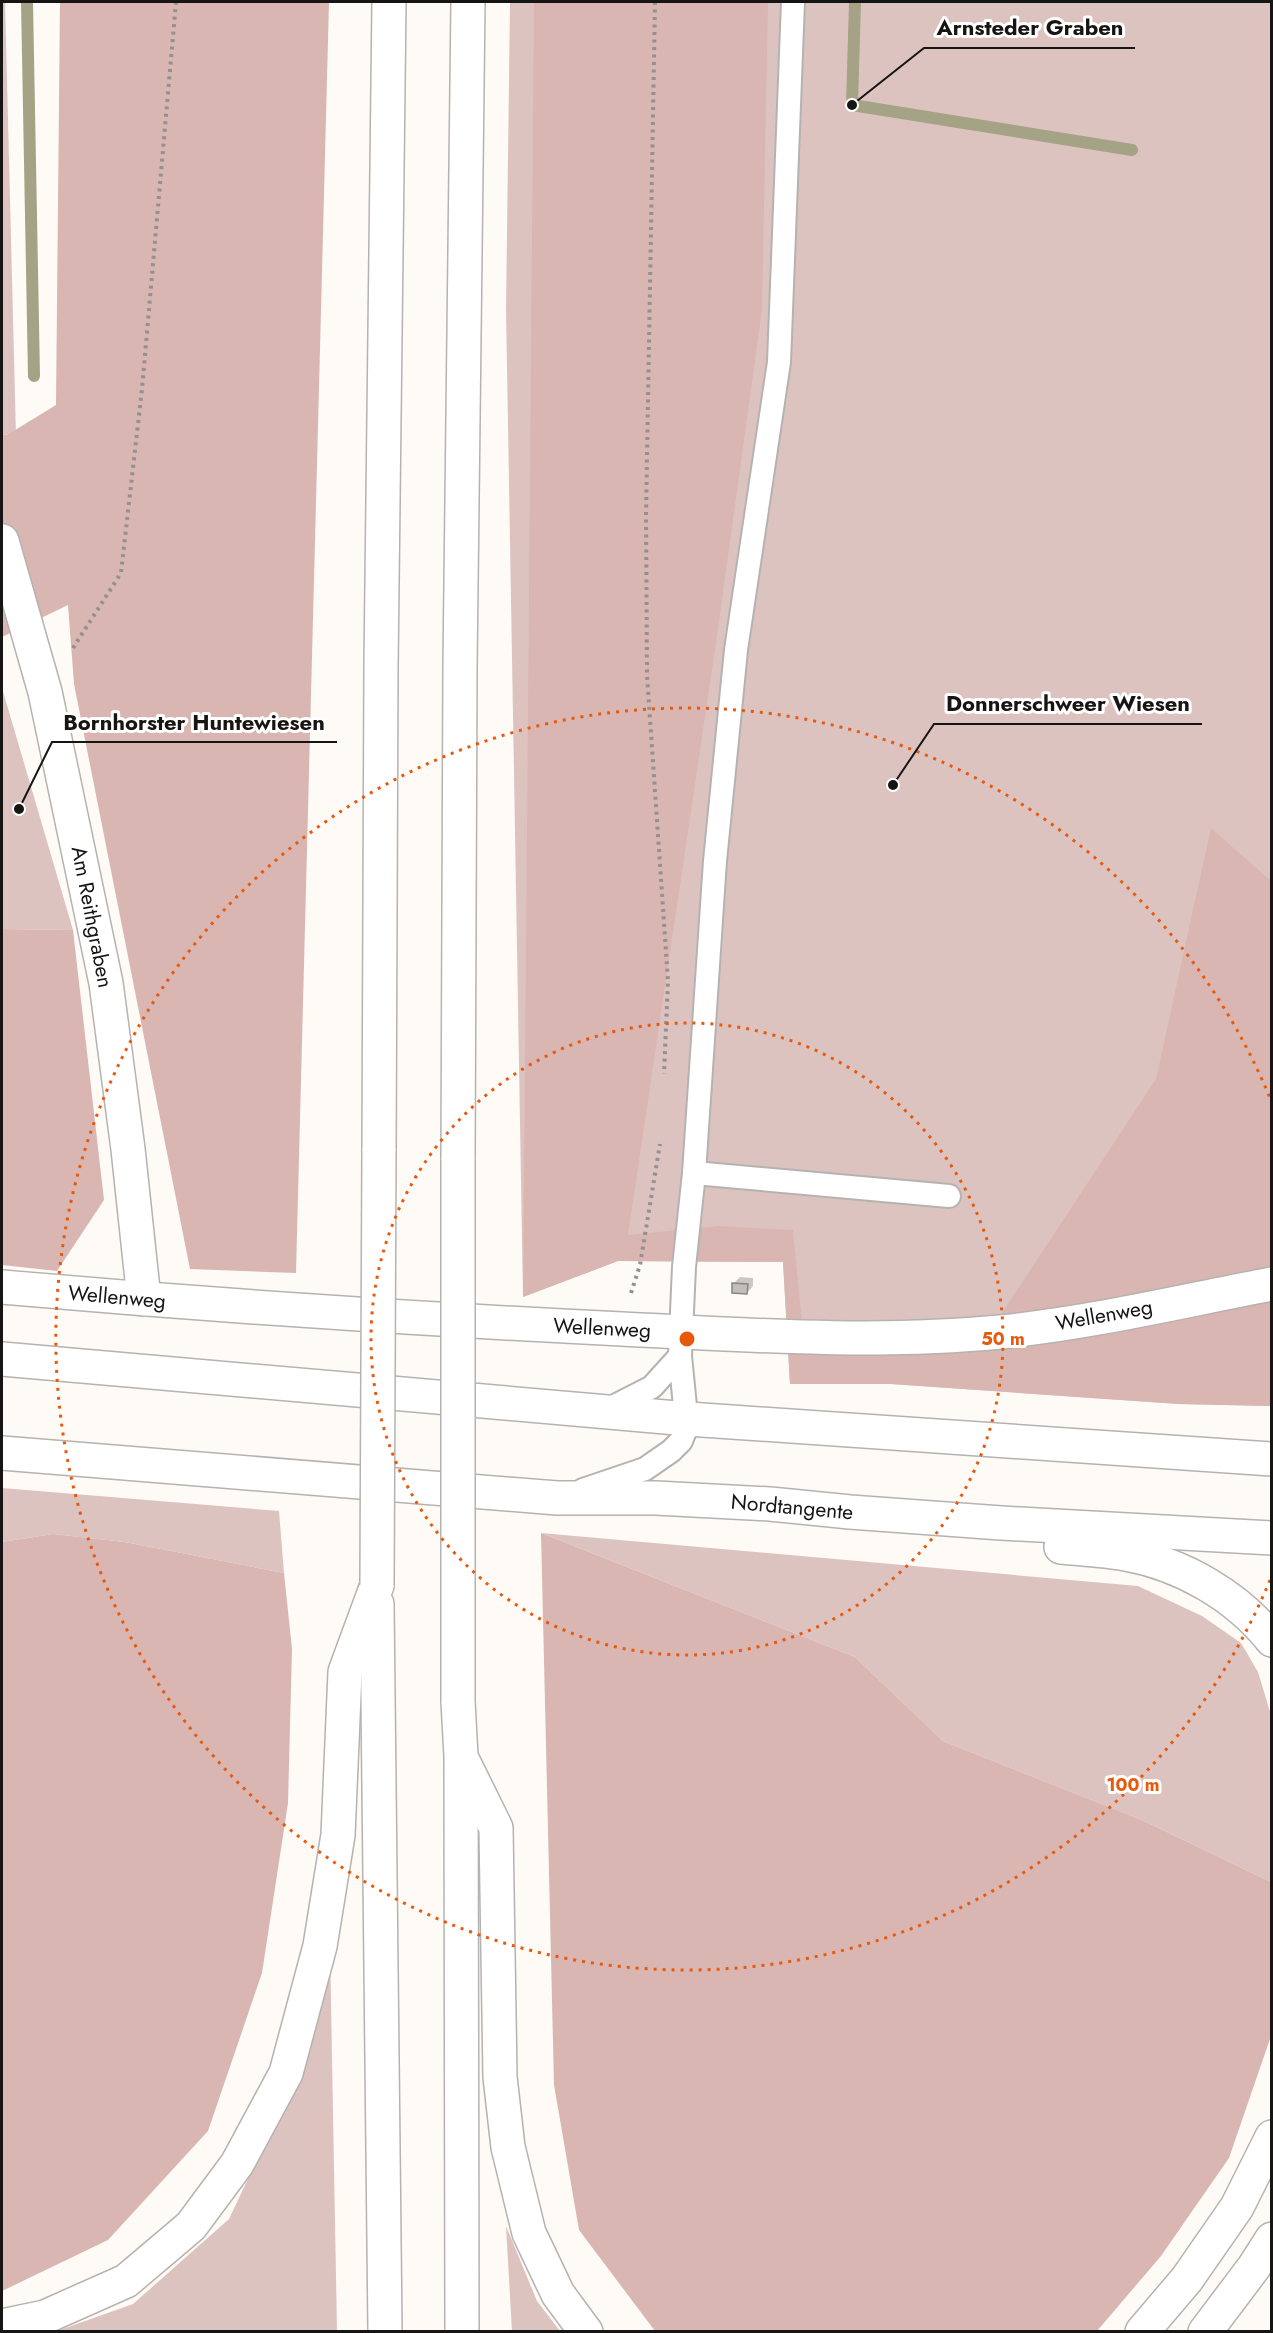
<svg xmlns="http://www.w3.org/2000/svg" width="1273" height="2333" viewBox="0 0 1273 2333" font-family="Jost,sans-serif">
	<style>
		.green { fill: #ddc3c0 }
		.forest { fill: #d9b6b2 }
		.shadow { fill: #0003 }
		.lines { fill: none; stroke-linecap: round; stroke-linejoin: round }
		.stream { stroke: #a5a385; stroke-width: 12 }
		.building { fill: #c1bfbb; stroke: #898783; stroke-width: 1.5 }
		.lane-casing { stroke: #b6b2af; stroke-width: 26 }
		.street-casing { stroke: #b6b2af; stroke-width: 36 }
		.highway-casing { stroke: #b6b2af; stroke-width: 36 }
		.path { stroke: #93908e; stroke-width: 4; stroke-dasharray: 3 4.5; stroke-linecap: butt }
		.lane { stroke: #fff; stroke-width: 22 }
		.street { stroke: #fff; stroke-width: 33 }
		.highway { stroke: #fff; stroke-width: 33 }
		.highway-bridge-casing { stroke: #b6b2af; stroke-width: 36; stroke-linecap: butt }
		.highway-bridge { stroke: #fff; stroke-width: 33 }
		.ring { fill: none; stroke: #e8590c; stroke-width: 3; stroke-dasharray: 3 6 }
		.labels { text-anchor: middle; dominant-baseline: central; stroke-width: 6; stroke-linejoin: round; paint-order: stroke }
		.street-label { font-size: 21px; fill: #161514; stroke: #fff }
		.centre { fill: #e8590c; stroke: #fff; stroke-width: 3 }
		.ring-label { font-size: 18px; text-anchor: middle; font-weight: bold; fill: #e8590c; stroke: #fff; stroke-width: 6; stroke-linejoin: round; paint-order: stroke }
		.leader { fill: none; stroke: #161514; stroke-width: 2 }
		.callout-dot { fill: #161514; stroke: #fff; stroke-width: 2 }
		.callout-label { font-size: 22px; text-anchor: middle; font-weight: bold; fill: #161514; stroke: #fff; stroke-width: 6; stroke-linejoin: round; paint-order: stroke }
	</style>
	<rect width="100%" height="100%" fill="#fefaf6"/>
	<g class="green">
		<polygon points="2,2 5,2 16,436 2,434"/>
		<polygon points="510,2 1271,2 1271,1406 1179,1404 891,1384 790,1384 783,1262 618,1261 523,1297 506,309"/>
		<polygon points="2,688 73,930 2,929"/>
		<polygon points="2,1488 279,1511 284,1573 125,1542 53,1534 2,1542"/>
		<polygon points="541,1533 1138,1586 1202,1616 1241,1643 1258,1672 1271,1715 1271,1882 1142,1820 943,1741 855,1657"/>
		<polygon points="330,1947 337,2331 54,2332 133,2304 229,2219 290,2090"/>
		<polygon points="506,2226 537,2301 560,2331 512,2331"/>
	</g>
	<g class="forest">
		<polygon points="60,2 329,2 296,1273 190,1269 74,684 68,605 2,637 2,434 7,435 56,405"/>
		<polygon points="534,2 768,2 762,310 716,643 628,1235 718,1226 793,1230 802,1322 998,1319 1156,1079 1211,828 1271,881 1271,1406 1179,1404 891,1384 790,1384 783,1262 618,1261 523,1297"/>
		<polygon points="2,929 73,930 104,1200 57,1271 2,1265"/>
		<polygon points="541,1533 855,1657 943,1741 1142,1820 1271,1882 1271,2036 1229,2158 1161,2256 1097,2331 655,2331 579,2230 554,2085"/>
		<polygon points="53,1534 125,1542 284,1573 292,1649 288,1803 262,1973 208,2131 108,2240 2,2291 2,1542"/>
	</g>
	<polygon class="shadow" points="740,1277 753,1278 753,1286 747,1293 733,1284"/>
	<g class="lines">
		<g class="stream">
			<polyline points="27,2 34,376"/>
			<polyline points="855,2 852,105 1132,150"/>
		</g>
	</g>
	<polygon class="building" points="732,1283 748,1284 747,1294 732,1293"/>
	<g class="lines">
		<g class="lane-casing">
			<g id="lane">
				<polyline points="694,1173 949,1196"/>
				<polyline points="605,1411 652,1387 680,1356"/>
				<polyline points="583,1490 645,1469 671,1451 681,1441 687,1426 680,1356 684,1267 694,1173 715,861 736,650 779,362 793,2"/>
			</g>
		</g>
		<g class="street-casing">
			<g id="street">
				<polyline points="2,541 45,692 106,983 128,1149 144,1299"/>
				<path d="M2 1287C208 1305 415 1319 622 1329 747 1335 876 1344 1000 1332 1091 1323 1182 1301 1272 1284"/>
			</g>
		</g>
		<g class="highway-casing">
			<g id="highway">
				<polyline points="379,1151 381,666 389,2"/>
				<polyline points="458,1160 460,667 468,2"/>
				<polyline points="2,1359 688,1419 1272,1459"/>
				<polyline points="2,1453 557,1498 656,1498 770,1504 850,1512 1001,1523 1272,1538"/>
				<path d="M1061 1547C1082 1549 1105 1550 1126 1554 1182 1564 1237 1596 1272 1640"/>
				<polyline points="377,1604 385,2332"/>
				<polyline points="458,1702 461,1756 462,2332"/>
				<polyline points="464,1763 496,1828 500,2077 508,2147 529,2233 558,2294 586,2332"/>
				<polyline points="2,2326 45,2317 126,2281 191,2226 237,2164 286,2073 320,1946 338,1835 345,1672 377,1585"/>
				<polyline points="1142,2332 1187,2279 1237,2207 1272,2137"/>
				<polyline points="1205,2332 1254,2267 1272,2239"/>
			</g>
		</g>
		<g class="path">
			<polyline points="655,2 646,514 647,675 668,981 664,1074"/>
			<polyline points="73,648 121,573 142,389 176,2"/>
			<polyline points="631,1293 640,1265 660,1144"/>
		</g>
		<use href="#lane" class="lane"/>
		<use href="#street" class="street"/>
		<use href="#highway" class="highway"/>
		<g class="highway-bridge-casing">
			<g id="highway-bridge">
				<polyline points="377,1585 379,1151"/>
				<polyline points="458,1702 458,1160"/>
			</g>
		</g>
		<use href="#highway-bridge" class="highway-bridge"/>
	</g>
	<g class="ring">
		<circle cx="687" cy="1339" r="316"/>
		<path d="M1270 1580A631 631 0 1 1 1270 1098"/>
	</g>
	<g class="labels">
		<g class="street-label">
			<text transform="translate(92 917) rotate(79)">Am Reithgraben</text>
			<text transform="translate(117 1297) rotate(5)">Wellenweg</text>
			<text transform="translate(1104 1315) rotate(-10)">Wellenweg</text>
			<text transform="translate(602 1328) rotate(3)">Wellenweg</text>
			<text transform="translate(792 1507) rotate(5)">Nordtangente</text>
		</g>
	</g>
	<circle cx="687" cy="1339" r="9" class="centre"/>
	<g class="ring-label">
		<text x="1003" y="1345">50 m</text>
		<text x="1133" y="1791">100 m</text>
	</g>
	<path class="leader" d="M852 105L924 48H1135M893 785L934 724H1202M19 809L52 742H337"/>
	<g class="callout-dot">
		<circle cx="852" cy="105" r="6"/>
		<circle cx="893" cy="785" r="6"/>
		<circle cx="19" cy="809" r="6"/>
	</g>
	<g class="callout-label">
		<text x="1030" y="35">Arnsteder Graben</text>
		<text x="1068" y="711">Donnerschweer Wiesen</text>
		<text x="194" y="730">Bornhorster Huntewiesen</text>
	</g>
	<rect width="1273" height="2333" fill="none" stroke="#161514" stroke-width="6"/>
</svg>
